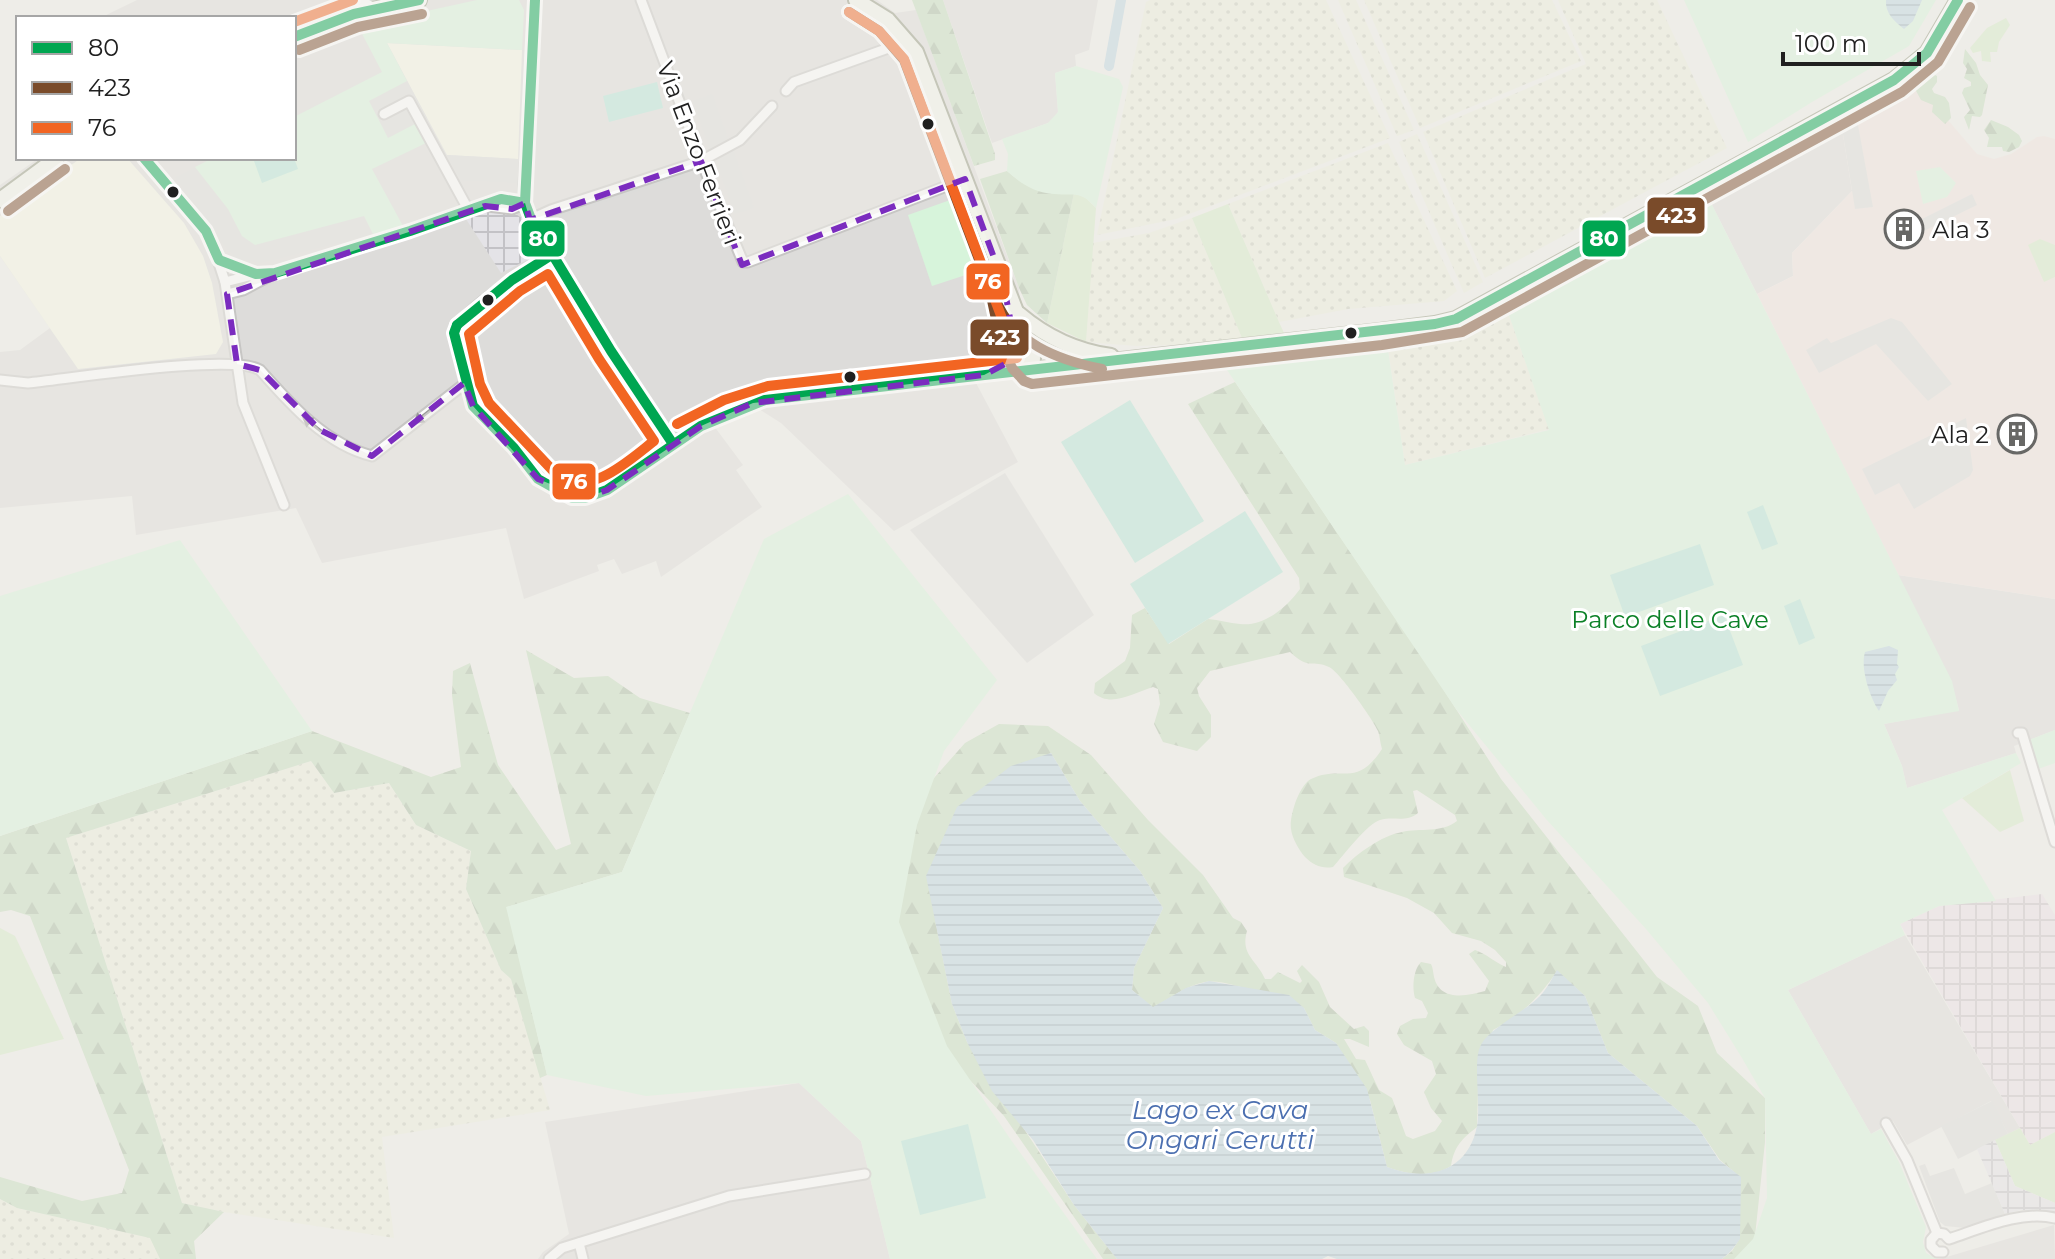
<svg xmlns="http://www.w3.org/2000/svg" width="2055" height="1259" viewBox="0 0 2055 1259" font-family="Montserrat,sans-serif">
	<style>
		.residential { fill: #dddcda }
		.commercial { fill: #f0e3de }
		.industrial { fill: url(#industrial-grid) }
		.education { fill: #f5f7e4 }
		.religious { fill: #dcdcda }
		.farmland { fill: url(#farmland-dots) }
		.grass { fill: #d6ebc7 }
		.forest { fill: url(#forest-firs) }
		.park { fill: #d7f4db }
		.pitch { fill: #b4e5d7 }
		.plaza { fill: url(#plaza-grid) }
		.water { fill: url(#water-rules) }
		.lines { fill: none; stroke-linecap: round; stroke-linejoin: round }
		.canal { stroke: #bcd4e1; stroke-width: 10 }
		.street-casing { stroke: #c7c6c4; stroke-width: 13 }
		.secondary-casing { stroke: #939880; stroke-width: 18 }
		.street { stroke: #fcfcfc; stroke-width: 9 }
		.secondary { stroke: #f2f4eb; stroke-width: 14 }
		.bus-1-casing { stroke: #fff; stroke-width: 16 }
		.bus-2-casing { stroke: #fff; stroke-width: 16 }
		.bus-3-casing { stroke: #fff; stroke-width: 16 }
		.bus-1 { stroke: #00a651; stroke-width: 10 }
		.bus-2 { stroke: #7a4b2a; stroke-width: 10 }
		.bus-3 { stroke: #f26522; stroke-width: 10 }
		.oneway { fill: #999 }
		.marked { fill: none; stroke: #7b2cbf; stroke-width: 6; stroke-dasharray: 16 10; stroke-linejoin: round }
		.bus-dot { fill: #202020; stroke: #fff; stroke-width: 3 }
		.labels { text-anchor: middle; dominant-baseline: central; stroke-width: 6; stroke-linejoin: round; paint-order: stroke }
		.street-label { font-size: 24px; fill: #202020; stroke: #fff }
		.poi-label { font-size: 24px; fill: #202020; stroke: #fff; text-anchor: start }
		.park-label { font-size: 24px; fill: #0b8026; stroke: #fff }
		.water-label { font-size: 26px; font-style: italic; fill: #4b6fb0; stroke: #fff }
		.line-badge { stroke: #fff; stroke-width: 3 }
		.badge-label { font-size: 22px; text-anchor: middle; font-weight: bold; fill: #fff }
	</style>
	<defs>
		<pattern id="industrial-grid" width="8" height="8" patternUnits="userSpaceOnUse" patternTransform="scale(2)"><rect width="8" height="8" fill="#ebe1e6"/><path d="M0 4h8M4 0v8" fill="none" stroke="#c9c1c5"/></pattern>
		<pattern id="farmland-dots" width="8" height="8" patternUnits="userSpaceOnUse" patternTransform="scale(2)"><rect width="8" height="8" fill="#ebeedc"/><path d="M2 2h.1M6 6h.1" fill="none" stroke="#c9ccbc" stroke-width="1.8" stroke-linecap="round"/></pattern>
		<pattern id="forest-firs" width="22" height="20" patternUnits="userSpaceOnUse" patternTransform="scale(2)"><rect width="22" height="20" fill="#c5ddbe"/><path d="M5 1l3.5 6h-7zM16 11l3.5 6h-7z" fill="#a9bda3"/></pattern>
		<pattern id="plaza-grid" width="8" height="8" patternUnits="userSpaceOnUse" patternTransform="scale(2)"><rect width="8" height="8" fill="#e4e3e7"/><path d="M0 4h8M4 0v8" fill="none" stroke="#c3c2c6"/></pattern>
		<pattern id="water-rules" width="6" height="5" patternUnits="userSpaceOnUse" patternTransform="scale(2)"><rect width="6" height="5" fill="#bcd4e1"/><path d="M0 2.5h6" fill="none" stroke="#a1b6c1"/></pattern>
	</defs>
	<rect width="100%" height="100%" fill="#eeede8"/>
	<g class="residential">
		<polygon points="137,0 877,0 895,13 916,10 1019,288 1021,342 999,380 976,383 1018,462 894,531 781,423 759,409 754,409 714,426 743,465 736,470 762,507 661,577 656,561 622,574 614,559 597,565 599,571 524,599 506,528 322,563 296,508 136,535 132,496 0,508 0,352 20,350 50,328 0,256 0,185 39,158 294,158 294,18 100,18"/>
		<polygon points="943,0 1098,0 1089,50 1075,55 1076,66 1055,73 1058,112 1055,118 1048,123 992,143"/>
		<polygon points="1841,122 1852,191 1792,253 1793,276 1757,294 1708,197"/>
		<polygon points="1898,575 2055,599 2055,730 2014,746 2016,753 1907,788 1902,766 1884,724 1959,710 1951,681"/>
		<polygon points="1905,935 2020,1128 2008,1134 1991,1101 1907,1145 1893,1121 1871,1134 1788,990"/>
		<polygon points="799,1083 861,1141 890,1259 538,1259 543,1252 569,1234 545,1122"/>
		<polygon points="2054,1225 2055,1259 1940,1259"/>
	</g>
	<polygon class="commercial" points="1925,77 1941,112 1977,154 1994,159 2011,154 2037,137 2044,136 2055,139 2055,599 1898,575 1757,294 1793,276 1792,253 1852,191 1841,122 1883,102"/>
	<polygon class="industrial" points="2042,894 2055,915 2055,1132 2030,1145 1900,924 1939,906"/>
	<g class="education">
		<polygon points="387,43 522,50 518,159 447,155"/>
		<polygon points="81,158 127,158 184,223 203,256 212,283 223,342 216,354 78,369 0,256 0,216"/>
	</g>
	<g class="religious">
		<polygon points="407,81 427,118 389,138 369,101"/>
		<polygon points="712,94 729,142 710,149 693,101"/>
		<polygon points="1856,114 1873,207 1855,209 1841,122"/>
		<polygon points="733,151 754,208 735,214 715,158"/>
		<polygon points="447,155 518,159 517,183 461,180"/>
		<polygon points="195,167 228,209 242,236 255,245 364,216 373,234 260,263 238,259 228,250 175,177"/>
		<polygon points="682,171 685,176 567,214 553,222 550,218 565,210"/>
		<polygon points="1972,194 1977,205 1922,232 1916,222"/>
		<polygon points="1891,318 1902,322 1952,384 1928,401 1876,344 1819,373 1806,350 1827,338 1831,343"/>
		<polygon points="1966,418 1973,470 1970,476 1914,509 1899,483 1875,495 1862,469"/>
		<polygon points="1005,473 1094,615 1027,663 910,530"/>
		<polygon points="1992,1101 2008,1134 1958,1159 1941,1126"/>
		<polygon points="1925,1164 1930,1176 1954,1168 1965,1194 1992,1183 2005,1214 1965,1228 1945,1226 1940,1222 1919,1166"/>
	</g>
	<g class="farmland">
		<polygon points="1150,0 1326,0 1390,138 1176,219 1097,235 1146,2"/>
		<polygon points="1338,0 1356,0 1414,130 1397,136"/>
		<polygon points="1364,0 1552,0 1581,61 1420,128"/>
		<polygon points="1558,0 1657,0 1727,148 1485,278 1423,132 1586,64"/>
		<polygon points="1417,134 1483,282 1464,293 1399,142"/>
		<polygon points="1388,143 1457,291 1444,301 1348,309 1279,322 1228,204"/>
		<polygon points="1192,218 1242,338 1202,344 1137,346 1086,342 1093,243 1149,233"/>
		<polygon points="1504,301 1549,429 1405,465 1387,341 1449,334"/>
		<polygon points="311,761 334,793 389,783 416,825 471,851 466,889 501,970 511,979 550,1110 382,1137 394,1238 224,1212 182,1203 66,838"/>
		<polygon points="0,1199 17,1208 151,1238 160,1259 0,1259"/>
	</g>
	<g class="grass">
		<polygon points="2006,18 2010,25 1999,42 1997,52 1990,52 1991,62 1982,61 1981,51 1973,53 1970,48 1987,28"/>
		<polygon points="1074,193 1086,198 1096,208 1086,342 1047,323"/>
		<polygon points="1228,204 1279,322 1284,333 1242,338 1192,218"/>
		<polygon points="2040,239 2055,245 2055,277 2044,282 2028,245"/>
		<polygon points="2010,770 2024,821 2000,832 1962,798"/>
		<polygon points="0,928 15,936 64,1039 0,1055"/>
		<polygon points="2020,1128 2030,1145 2055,1132 2055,1203 2015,1186 1995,1140"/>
	</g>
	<g class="forest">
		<polygon points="912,0 943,0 995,154 995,160 974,166"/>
		<polygon points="1965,49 1976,63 1980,75 1988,85 1982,115 1980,117 1972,116 1969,130 1964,117 1970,110 1962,93 1964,88 1971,86 1971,82 1964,78 1967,69 1963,63"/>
		<polygon points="1935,75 1937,76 1937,82 1932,89 1934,93 1945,97 1949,103 1951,118 1945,124 1932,112 1933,105 1921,100 1915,89 1916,84"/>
		<polygon points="1991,120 2008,127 2019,135 2022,141 2019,147 2009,152 2003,151 2002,147 1987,147 1989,138 1984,130"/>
		<path d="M1007 171C1027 189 1048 195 1074 193L1047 323 1027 305 1019 288 980 179Z"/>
		<path d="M1235 382 1436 678 1501 779 1657 977 1698 1006 1717 1053 1765 1098V1142L1753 1255 1750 1259H1722L1732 1251 1740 1238V1177L1720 1160 1697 1126 1608 1053 1585 996 1557 971C1540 997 1520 1016 1493 1030L1478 1089 1477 1127C1462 1139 1454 1146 1451 1166 1432 1178 1408 1175 1387 1167L1370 1100 1336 1043 1315 1030 1304 1008C1281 1001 1227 978 1205 982 1186 986 1170 998 1153 1008L1132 990 1134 968 1163 908 1140 871 1080 801 1051 753 936 924 952 1004 967 1042 1074 1205 1117 1259H1103L1004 1116 947 1056 887 948 919 795 965 743 999 724 1048 726 1091 755 1148 820 1203 875 1233 918 1241 922 1247 931C1240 955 1257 960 1265 979H1271L1278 972 1300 983 1302 981 1297 971 1302 965 1319 982 1330 1007 1354 1029 1364 1026 1369 1031V1047L1350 1039H1344L1356 1059 1365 1060 1379 1090 1392 1098 1406 1136 1413 1139 1435 1131 1442 1121 1431 1108 1424 1092 1436 1074 1432 1061 1404 1045 1397 1034 1400 1026 1413 1019 1426 1018 1428 1013 1422 1001 1415 998C1412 988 1413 970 1421 962L1431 964C1433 968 1433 972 1434 977 1440 1002 1467 996 1485 991L1489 981 1469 954 1475 950C1487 954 1494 962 1506 967V962L1495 950 1481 941 1452 933 1434 913 1407 898 1344 877 1343 868C1358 853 1381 836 1402 832 1420 828 1442 833 1457 821L1455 815 1417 790 1413 791 1418 813C1406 823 1394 816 1380 820 1368 823 1343 856 1333 867 1322 869 1313 865 1305 857 1299 850 1292 838 1291 829 1289 817 1299 785 1311 779 1342 764 1356 789 1382 749 1380 743 1380 736 1378 731 1374 721 1339 671 1329 667 1312 659 1310 671 1290 652L1210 671 1197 688 1199 696 1211 715V737L1197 751 1163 742 1154 724 1160 704 1158 689 1153 687C1133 693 1111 708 1094 693L1095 683 1125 661 1130 648 1132 615 1145 608 1169 644 1208 619C1219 620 1229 623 1240 624 1264 627 1287 607 1300 589L1299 578 1188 404Z"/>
		<polygon points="526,650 574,678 608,676 640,698 690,713 622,872 507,907 547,1075 540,1078 511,979 501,970 466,889 471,851 416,825 389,783 334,793 311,761 66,838 182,1203 224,1212 194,1241 196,1259 160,1259 150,1238 17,1208 0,1199 0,1177 82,1201 122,1193 129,1170 30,916 11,910 0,912 0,836 312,731 431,777 461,767 452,695 453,671 470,663 498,765 556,850 571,844"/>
	</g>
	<g class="park">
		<polygon points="477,0 519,0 524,10 522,50 387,43 407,81 369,101 388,138 415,124 426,143 372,169 403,226 373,234 364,216 255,245 242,236 228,209 195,167 213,158 294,158 294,117 382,72 358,26"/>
		<polygon points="1684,0 1936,0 1909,46 1812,102 1748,142"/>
		<path d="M1076 66 1119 79 1123 87 1096 208C1080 190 1076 196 1054 194 1036 193 1021 184 1007 171L1008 154 1002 139 1048 123 1058 112 1055 73Z"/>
		<polygon points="1940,167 1956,183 1947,197 1923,204 1916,171"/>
		<polygon points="1708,197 1952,681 1959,711 1884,724 1902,766 1907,788 2016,753 2021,763 1942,810 1996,901 1939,906 1900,924 1905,935 1788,990 1871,1134 1881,1129 1899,1162 1926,1227 1923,1242 1926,1253 1937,1259 1734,1259 1753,1239 1767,1198 1765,1098 1742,1058 1708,1003 1646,929 1546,819 1456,709 1227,370 1388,350 1405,465 1549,430 1504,301"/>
		<polygon points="953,199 963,207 984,269 932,286 908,215"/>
		<polygon points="848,494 997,680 944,751 917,825 899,922 947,1046 1011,1140 1097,1259 890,1259 861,1141 799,1083 646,1096 547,1075 506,907 622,872 764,539"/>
		<polygon points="180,540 312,731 0,836 0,596"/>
		<polygon points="2055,730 2055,763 2038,769 2029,740"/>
	</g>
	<g class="pitch">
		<polygon points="657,82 663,108 609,122 603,96"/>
		<polygon points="261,158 294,158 298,169 262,183 254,161"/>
		<polygon points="1130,400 1204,521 1135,563 1061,442"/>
		<polygon points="1763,505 1778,544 1762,550 1747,512"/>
		<polygon points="1245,511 1283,572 1168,644 1130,584"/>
		<polygon points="1700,544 1714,585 1625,617 1610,575"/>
		<polygon points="1800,599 1815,638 1799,645 1784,606"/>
		<polygon points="1724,615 1743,665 1660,696 1641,646"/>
		<polygon points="968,1124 986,1198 920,1215 901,1141"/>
	</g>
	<g class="plaza">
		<polygon points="499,210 514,213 525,220 542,247 537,255 501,273 466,219 483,211"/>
		<polygon points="1995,1140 2015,1186 2055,1203 2055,1212 2021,1210 2005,1214 1977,1149"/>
	</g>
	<g class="water">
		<path d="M1886 0H1922L1913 21 1904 29C1894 21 1885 13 1886 0Z"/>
		<path d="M1889 646 1898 650 1897 664 1899 667 1895 674 1897 680 1888 691 1879 711C1870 698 1860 668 1865 652Z"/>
		<path d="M1051 753 1080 801 1140 871 1163 908 1134 968 1132 990 1153 1007 1186 988 1209 981 1289 995 1304 1008 1315 1030 1336 1043 1367 1089 1387 1167C1426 1182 1468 1173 1477 1126 1481 1106 1473 1063 1480 1047 1486 1030 1526 1011 1540 996 1547 989 1552 978 1557 970L1585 996 1608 1053 1697 1126 1719 1160 1741 1177 1740 1239 1731 1251 1722 1259H1337L1328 1256 1322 1259H1117L1074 1205 1033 1140 992 1091 967 1042 952 1004 926 876 957 807 1011 766Z"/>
	</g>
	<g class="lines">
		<polyline class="canal" points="1109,66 1121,0"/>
		<g class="street-casing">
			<g id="street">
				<polyline points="350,0 354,14"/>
				<polyline points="360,0 376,9"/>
				<polyline points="535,0 524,185 525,203 531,219 611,351 673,444"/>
				<polyline points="641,0 707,175 743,262 748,262 965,179"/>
				<polyline points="334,21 343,0"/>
				<polyline points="786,91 794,82 908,41"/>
				<polyline points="384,114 409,101 469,211"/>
				<polyline points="143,158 196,219 212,242 225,282 243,403 284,505"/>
				<polyline points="488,206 512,209 525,203"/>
				<polyline points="531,219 551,210 701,161 740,140 772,106"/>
				<path d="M553 254C529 270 463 308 454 333L473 406 514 448 538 479 572 498H585L607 490 701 426 753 403 781 398 1032 370"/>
				<polyline points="219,260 256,274"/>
				<polyline points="225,282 256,274 273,273"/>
				<polyline points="227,294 243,290 275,273 410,231 501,199 525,203"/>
				<polyline points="990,372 1005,364 1014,338"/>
				<path d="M0 380 28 383C69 379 233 353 260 370 291 405 325 444 372 456L467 382"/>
				<polyline points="2018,733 2022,733 2055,842"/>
				<polyline points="1886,1123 1907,1160 1937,1233"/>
				<path d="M1937 1233 1944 1234 1949 1239C1982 1228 2021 1210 2055 1218"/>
				<polyline points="1937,1233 1931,1240 1931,1246 1937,1252 1943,1252"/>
				<polyline points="579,1243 583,1259"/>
				<polyline points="549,1259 562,1248 729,1196 865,1174"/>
			</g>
		</g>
		<g class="secondary-casing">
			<g id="secondary">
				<polyline points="856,0 888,20 916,52 1022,327 1033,358 1032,370"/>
				<polyline points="294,37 354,14 419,0"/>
				<polyline points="0,200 57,158"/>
				<polyline points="1008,308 1023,360 1032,370"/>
				<path d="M1019 314C1046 337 1075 351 1111 356"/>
				<polyline points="1032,370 1380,331 1435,324 1456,319 1894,80 1927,53 1958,0"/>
			</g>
		</g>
		<use href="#street" class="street"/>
		<use href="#secondary" class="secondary"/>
		<g class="bus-1-casing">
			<g id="bus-1">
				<polyline points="535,0 525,203 531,219 611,351 673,444"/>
				<polyline points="294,37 354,14 419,0"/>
				<polyline points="144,158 206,231 219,260 256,274 275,273 410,231 501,199 525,203"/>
				<polyline points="457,325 454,333 473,406 514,448 538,479 572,498 585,498 607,490 701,426 765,400 1435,324 1456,319 1894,80 1927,53 1958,0"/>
				<polyline points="457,325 512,280 553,254"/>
			</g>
		</g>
		<g class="bus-2-casing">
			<g id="bus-2">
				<polyline points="849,12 879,31 904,60 989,286 1001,343 1012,368 1024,381 1032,384 1382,345 1462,332 1902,92 1938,62 1970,7"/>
				<polyline points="299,50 358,27 422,14"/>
				<polyline points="8,211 65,169"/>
				<path d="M995 298C1012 343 1058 360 1102 369"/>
			</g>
		</g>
		<g class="bus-3-casing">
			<g id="bus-3">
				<polyline points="294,22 353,0"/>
				<path d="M548 274 599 359 654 441C628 461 591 497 558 476L489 403 480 384 469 334 520 291Z"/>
				<polyline points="677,424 724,400 768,386 1017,358 904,59 879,31 849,12"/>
			</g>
		</g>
		<use href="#bus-1" class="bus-1"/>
		<use href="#bus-2" class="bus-2"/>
		<use href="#bus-3" class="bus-3"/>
	</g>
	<defs><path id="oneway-solid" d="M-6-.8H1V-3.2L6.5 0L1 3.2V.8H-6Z" transform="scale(2)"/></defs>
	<g class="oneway">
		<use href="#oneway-solid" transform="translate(423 416) rotate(141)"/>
		<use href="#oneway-solid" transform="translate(312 424) rotate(-142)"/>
	</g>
	<path d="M0 0H2055V1259H0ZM701 161 742 265 965 179 1003 282 1014 338 1005 364 984 375 753 403 701 426 607 490 585 498 538 479 473 406 464 383 372 456 320 430 260 370 237 364 227 294 485 206 512 209 525 203 530 220Z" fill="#eeede8" fill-opacity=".55" fill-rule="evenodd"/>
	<path class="marked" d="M701 161 742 265 965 179 1003 282 1014 338 1005 364 984 375 753 403 701 426 607 490 585 498 538 479 473 406 464 383 372 456 320 430 260 370 237 364 227 294 485 206 512 209 525 203 530 220Z"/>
	<defs>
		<g id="building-ring" transform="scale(2)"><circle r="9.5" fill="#fff" stroke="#686866" stroke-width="1.5"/><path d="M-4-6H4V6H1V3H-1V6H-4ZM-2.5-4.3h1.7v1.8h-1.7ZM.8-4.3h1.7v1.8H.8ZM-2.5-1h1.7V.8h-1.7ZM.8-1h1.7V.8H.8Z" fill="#686866"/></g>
	</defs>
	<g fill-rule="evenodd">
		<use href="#building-ring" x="1904" y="229"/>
		<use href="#building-ring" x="2017" y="434"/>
	</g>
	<g class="bus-dot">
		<circle cx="928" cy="124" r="7"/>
		<circle cx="173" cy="192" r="7"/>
		<circle cx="488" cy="300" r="7"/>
		<circle cx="1351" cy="333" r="7"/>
		<circle cx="850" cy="377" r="7"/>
	</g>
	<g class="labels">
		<g class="street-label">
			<text transform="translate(699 153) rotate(69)">Via Enzo Ferrieri</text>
		</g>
		<g class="poi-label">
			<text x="1932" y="229">Ala 3</text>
			<text x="1989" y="434" text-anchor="end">Ala 2</text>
		</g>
		<g class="park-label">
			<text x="1670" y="619">Parco delle Cave</text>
		</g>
		<g class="water-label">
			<text x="1220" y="1110">Lago ex Cava<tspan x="1220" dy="30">Ongari Cerutti</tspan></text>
		</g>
	</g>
	<g class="line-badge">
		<rect x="1646" y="196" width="60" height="39" rx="8" fill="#7a4b2a"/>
		<rect x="1581" y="219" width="46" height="39" rx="8" fill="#00a651"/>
		<rect x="520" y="219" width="46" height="39" rx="8" fill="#00a651"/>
		<rect x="965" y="262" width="46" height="39" rx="8" fill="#f26522"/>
		<rect x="969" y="318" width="61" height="39" rx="8" fill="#7a4b2a"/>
		<rect x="551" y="462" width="46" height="39" rx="8" fill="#f26522"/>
	</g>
	<g class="badge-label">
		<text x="1676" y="223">423</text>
		<text x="1604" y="246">80</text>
		<text x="543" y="246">80</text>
		<text x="988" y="289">76</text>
		<text x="1000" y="345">423</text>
		<text x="574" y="489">76</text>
	</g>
	<rect x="16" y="16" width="280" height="144" fill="#ffffff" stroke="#a6a6a6" stroke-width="2"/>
	<rect x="32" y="42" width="40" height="12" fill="#00a651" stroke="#a6a6a6" stroke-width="2"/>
	<text x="88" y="56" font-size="24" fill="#202020">80</text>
	<rect x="32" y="82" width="40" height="12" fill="#7a4b2a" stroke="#a6a6a6" stroke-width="2"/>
	<text x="88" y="96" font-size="24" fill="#202020">423</text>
	<rect x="32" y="122" width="40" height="12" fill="#f26522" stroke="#a6a6a6" stroke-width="2"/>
	<text x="88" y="136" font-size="24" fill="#202020">76</text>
	<path d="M1783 52v12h136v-12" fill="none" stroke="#202020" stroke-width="4"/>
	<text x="1795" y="52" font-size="24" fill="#202020" stroke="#ffffff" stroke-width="6" paint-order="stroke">100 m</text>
</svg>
